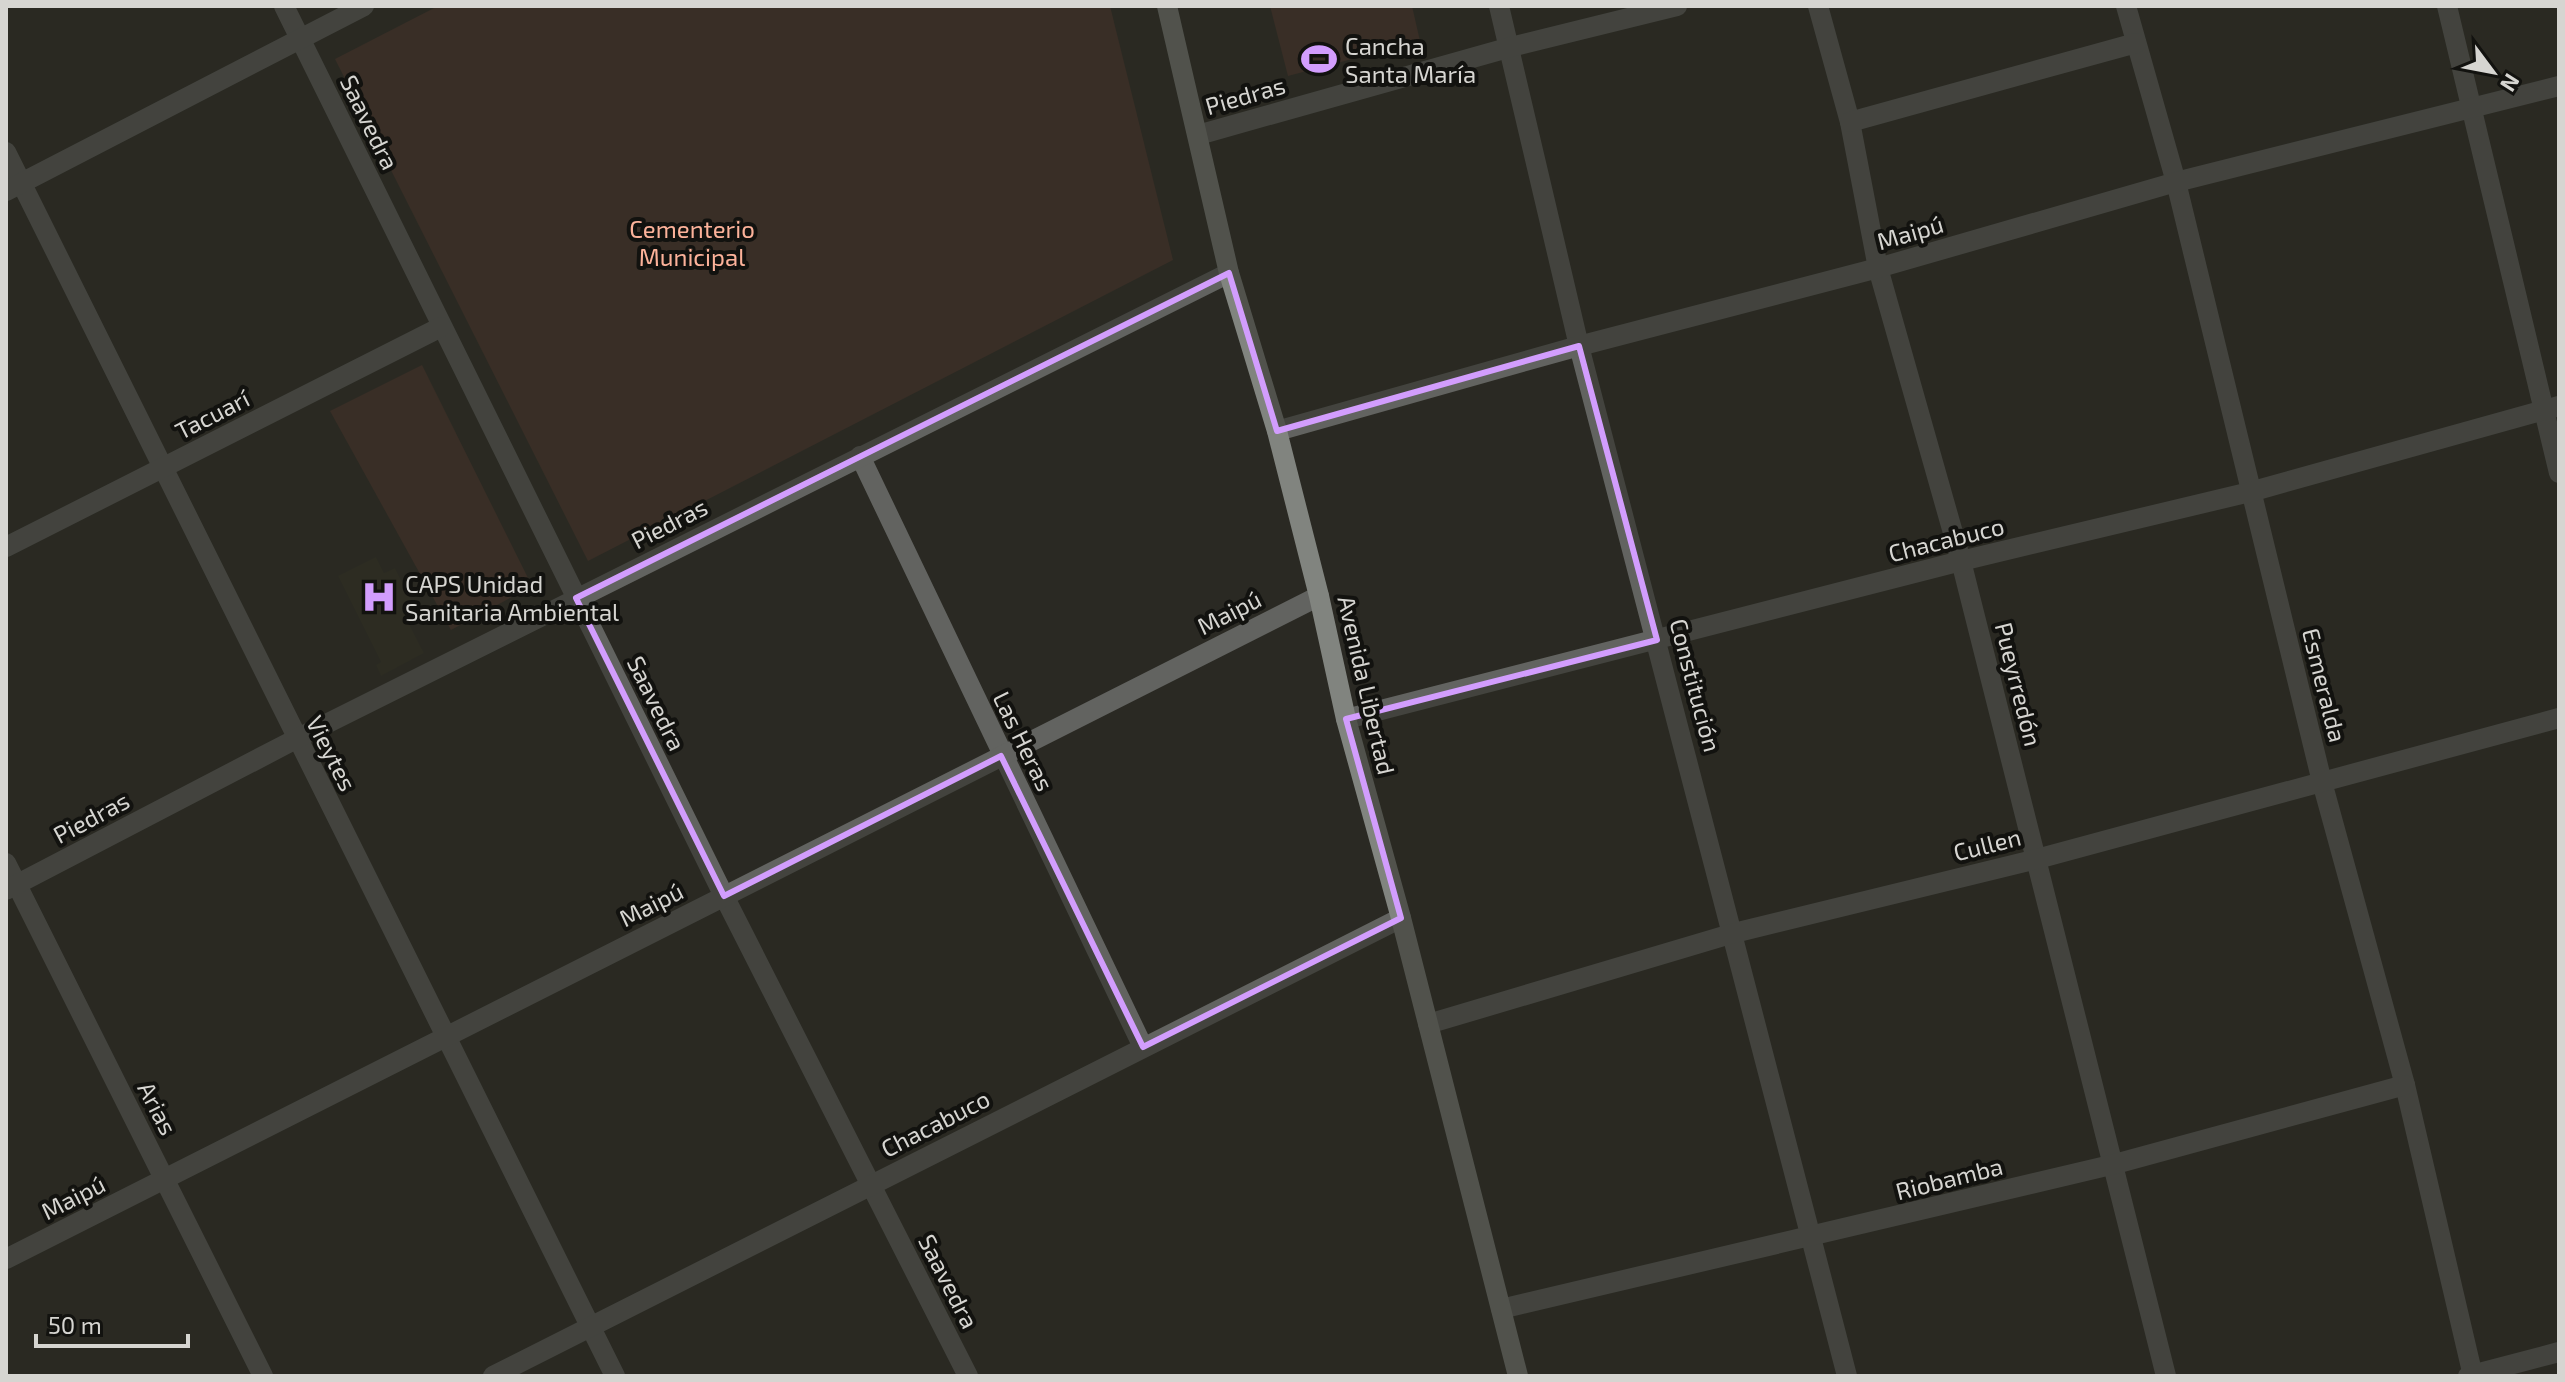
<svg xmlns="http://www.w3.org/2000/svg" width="2565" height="1382" viewBox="0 0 2565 1382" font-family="'Exo 2',sans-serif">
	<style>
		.built { fill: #312f22 }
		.green { fill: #4c332a }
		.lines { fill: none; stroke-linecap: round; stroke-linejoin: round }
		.minor { stroke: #626360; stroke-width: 20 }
		.secondary { stroke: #81847f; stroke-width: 20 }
		.marked { fill: none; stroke: #d29dfd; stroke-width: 6; stroke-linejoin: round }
		.labels { text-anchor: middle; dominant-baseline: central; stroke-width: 8; stroke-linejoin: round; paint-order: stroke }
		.poi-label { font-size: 24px; fill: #d6d5d1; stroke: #12120f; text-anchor: start }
		.street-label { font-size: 24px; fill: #d6d5d1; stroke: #12120f }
		.park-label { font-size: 24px; fill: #fcb29a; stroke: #12120f }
	</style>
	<rect width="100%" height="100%" fill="#2a2923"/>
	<polygon class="built" points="376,557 384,573 395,568 420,618 409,624 424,653 381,676 376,665 381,662 338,576"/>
	<g class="green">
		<polygon points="438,6 1110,6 1173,260 588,561 335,59"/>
		<polygon points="1270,6 1412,6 1420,41 1288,76"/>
		<polygon points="422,365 532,586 451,630 330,411"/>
	</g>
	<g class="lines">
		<g class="minor">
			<polyline points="284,6 724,896 968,1376"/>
			<polyline points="1499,6 1579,346 1847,1376"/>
			<polyline points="1818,6 1850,122 1878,268 1961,561 2166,1376"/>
			<polyline points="2126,6 2176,182 2322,782 2405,1085 2473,1376"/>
			<polyline points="2447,6 2559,473"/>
			<polyline points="1850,122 2136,43"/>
			<polyline points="1198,135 1511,47 1677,6"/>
			<polyline points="6,152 615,1376"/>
			<polyline points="6,191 364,6"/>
			<polyline points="1277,431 1579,346 1878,268 2176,182 2559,86"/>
			<polyline points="860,456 1143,1047"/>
			<polyline points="6,547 441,327"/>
			<polyline points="1346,719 1961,561 2250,492 2559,406"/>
			<polyline points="6,863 263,1376"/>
			<polyline points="6,890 296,739 1229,273"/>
			<polyline points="1428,1024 1734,933 2037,859 2559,718"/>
			<polyline points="6,1259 1319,596"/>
			<polyline points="1501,1309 2115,1164 2405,1085"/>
			<polyline points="493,1376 1401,918"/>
			<polyline points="2468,1376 2559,1352"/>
		</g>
		<polyline class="secondary" points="1167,6 1229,273 1277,431 1319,596 1346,719 1401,918 1518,1376"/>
	</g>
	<path d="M0 0H2565V1382H0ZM1229 273 1277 431 1579 346 1657 640 1346 719 1401 918 1143 1047 1001 756 724 896 576 598Z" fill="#2a2923" fill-opacity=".55" fill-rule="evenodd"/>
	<path class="marked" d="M1229 273 1277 431 1579 346 1657 640 1346 719 1401 918 1143 1047 1001 756 724 896 576 598Z"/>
	<defs>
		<g id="stadium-bare" transform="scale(2.76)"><path d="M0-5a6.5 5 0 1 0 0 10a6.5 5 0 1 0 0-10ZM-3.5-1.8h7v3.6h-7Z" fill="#d29dfd" stroke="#12120f" stroke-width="2.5" paint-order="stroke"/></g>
		<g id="hospital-bare" transform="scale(2.76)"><path d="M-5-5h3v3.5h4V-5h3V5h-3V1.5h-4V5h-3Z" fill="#d29dfd" stroke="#12120f" stroke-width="2.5" paint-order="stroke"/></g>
	</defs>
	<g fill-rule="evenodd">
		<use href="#stadium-bare" x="1319" y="59"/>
		<use href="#hospital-bare" x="379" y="597"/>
	</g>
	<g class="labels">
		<g class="poi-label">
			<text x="1345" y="45">Cancha<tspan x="1345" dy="28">Santa María</tspan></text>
			<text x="405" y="583">CAPS Unidad<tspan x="405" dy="28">Sanitaria Ambiental</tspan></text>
		</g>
		<g class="street-label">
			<text transform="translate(1245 95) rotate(-16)">Piedras</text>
			<text transform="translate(370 122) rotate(64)">Saavedra</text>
			<text transform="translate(1910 232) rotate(-16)">Maipú</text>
			<text transform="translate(212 414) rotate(-27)">Tacuarí</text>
			<text transform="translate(669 523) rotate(-27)">Piedras</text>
			<text transform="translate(1946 539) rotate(-14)">Chacabuco</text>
			<text transform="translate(1229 612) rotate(-27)">Maipú</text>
			<text transform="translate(2019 684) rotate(76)">Pueyrredón</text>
			<text transform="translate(1367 685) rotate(77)">Avenida Libertad</text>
			<text transform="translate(1696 685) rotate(75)">Constitución</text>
			<text transform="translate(2325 685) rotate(76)">Esmeralda</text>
			<text transform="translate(657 703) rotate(64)">Saavedra</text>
			<text transform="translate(1024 741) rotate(64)">Las Heras</text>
			<text transform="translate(332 753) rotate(63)">Vieytes</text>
			<text transform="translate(91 817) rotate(-28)">Piedras</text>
			<text transform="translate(1987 844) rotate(-14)">Cullen</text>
			<text transform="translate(651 904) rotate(-27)">Maipú</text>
			<text transform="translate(158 1108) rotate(63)">Arias</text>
			<text transform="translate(935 1123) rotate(-27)">Chacabuco</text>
			<text transform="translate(1949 1178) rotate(-14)">Riobamba</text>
			<text transform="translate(73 1197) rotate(-27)">Maipú</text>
			<text transform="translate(949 1281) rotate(63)">Saavedra</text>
		</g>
		<g class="park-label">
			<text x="692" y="228">Cementerio<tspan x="692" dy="28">Municipal</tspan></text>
		</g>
	</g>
	<rect width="2565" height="1382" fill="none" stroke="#d6d5d1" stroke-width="16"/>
	<g transform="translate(2493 72) rotate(122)" stroke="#12120f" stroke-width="6" paint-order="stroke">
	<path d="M0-6L14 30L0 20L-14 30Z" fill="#d6d5d1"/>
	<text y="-12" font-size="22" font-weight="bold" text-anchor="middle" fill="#d6d5d1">N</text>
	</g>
	<path d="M36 1334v12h152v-12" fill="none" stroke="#d6d5d1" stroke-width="4"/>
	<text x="48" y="1334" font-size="24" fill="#d6d5d1" stroke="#12120f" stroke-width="6" paint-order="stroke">50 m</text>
</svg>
